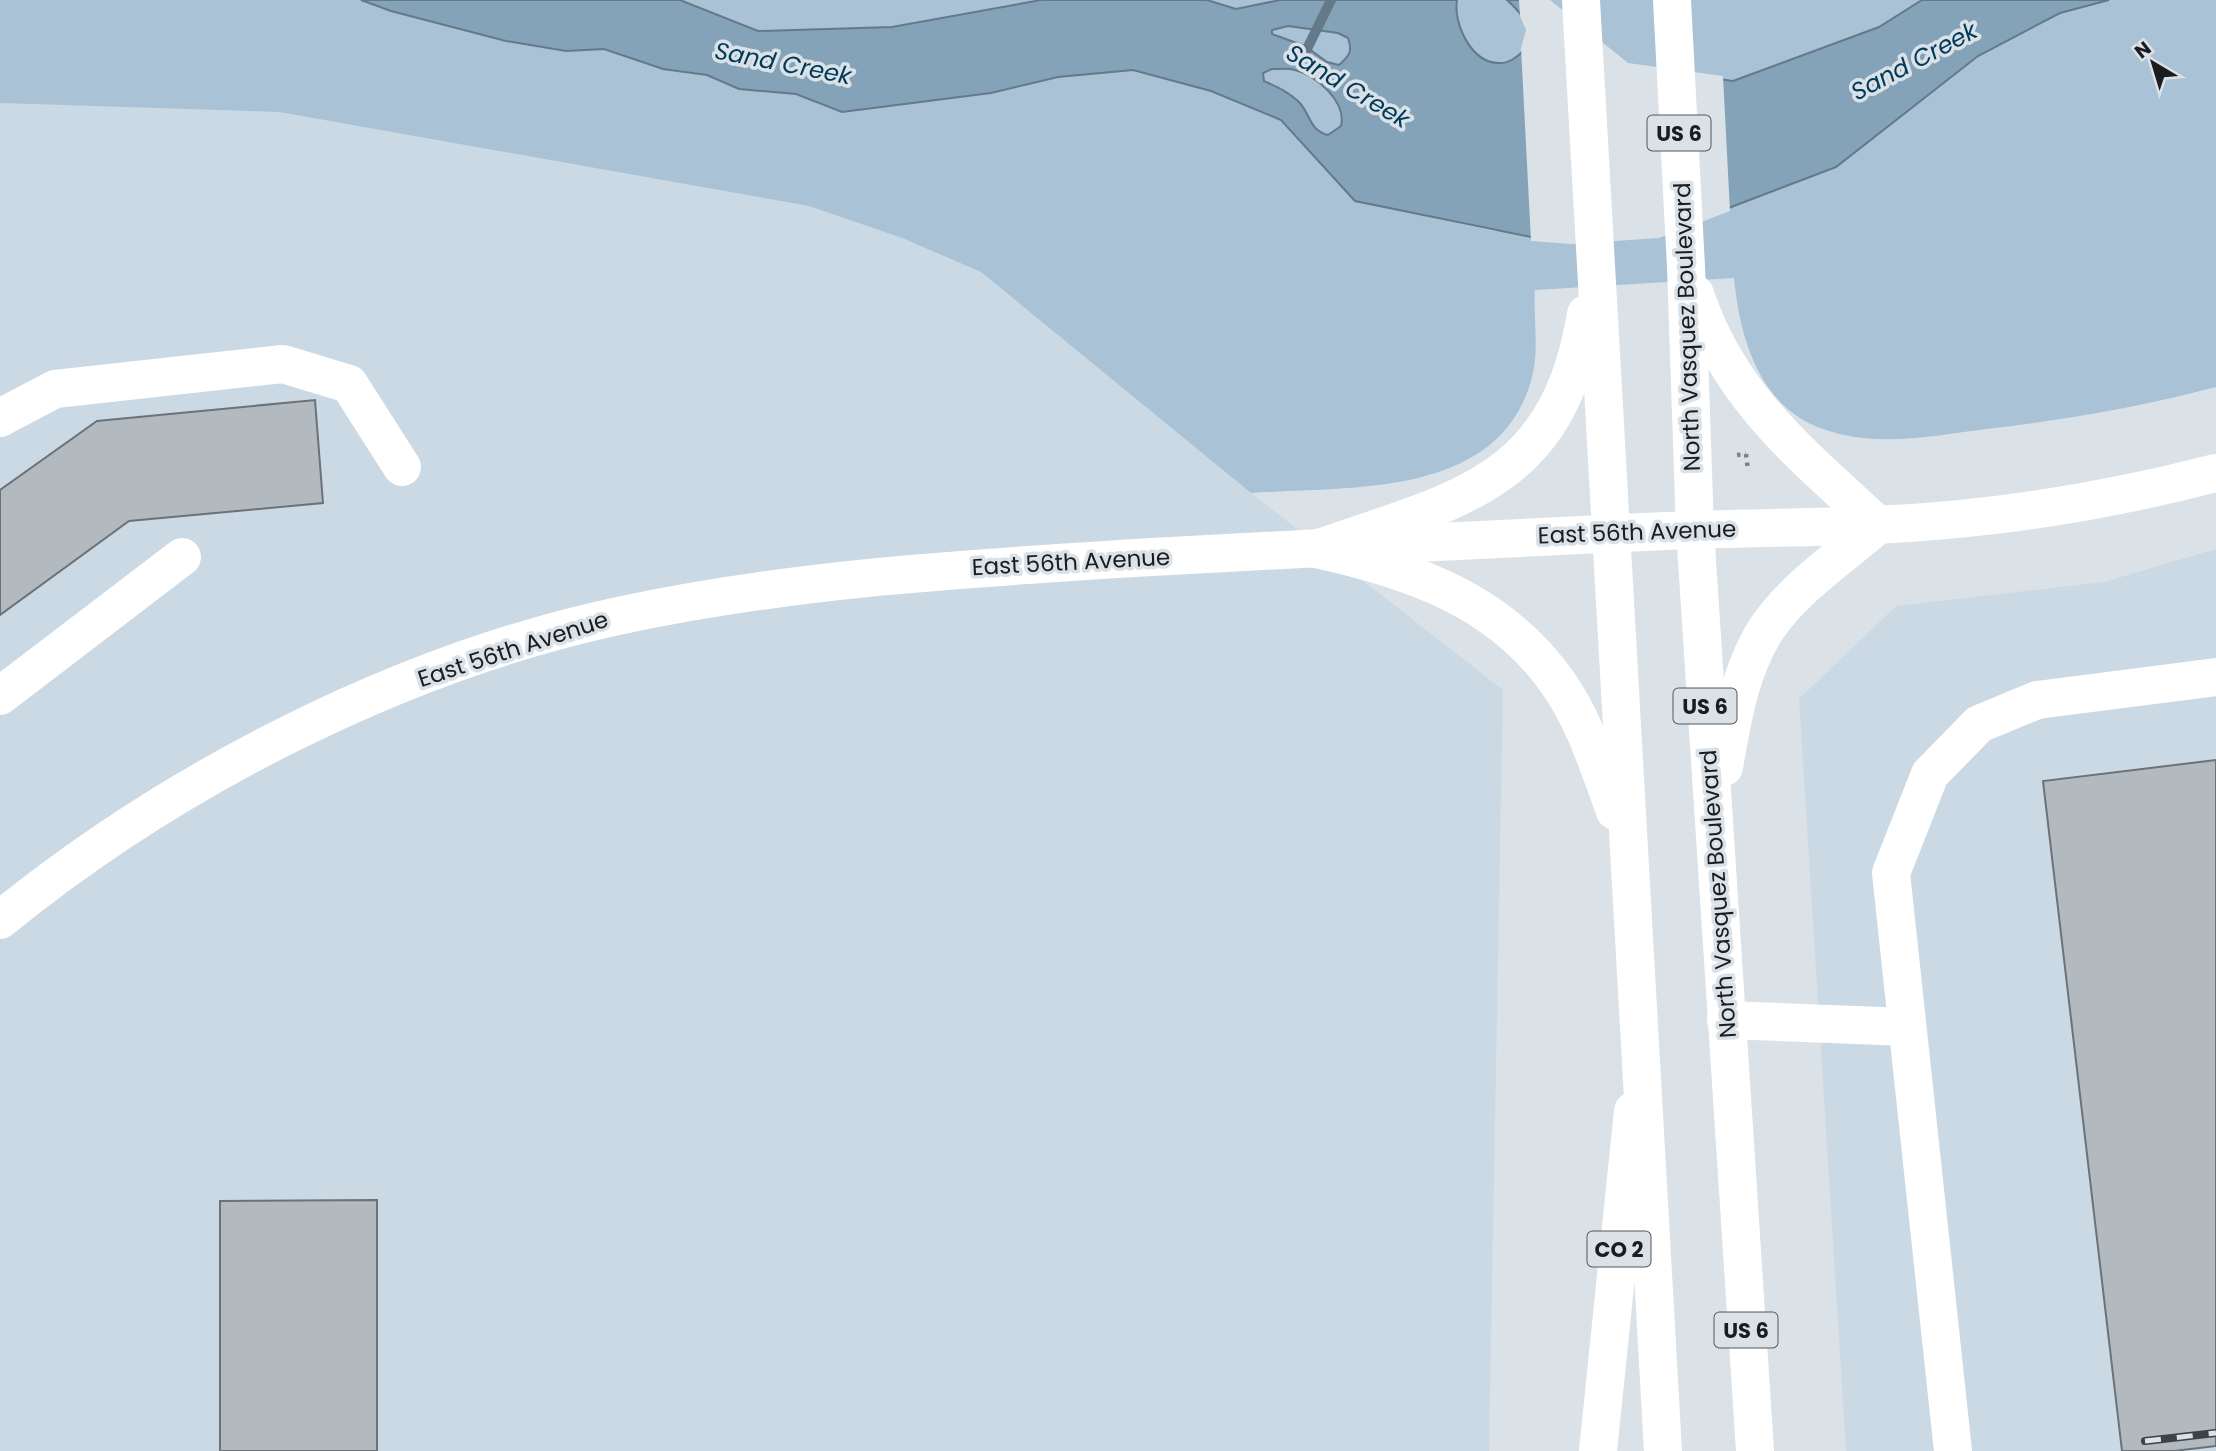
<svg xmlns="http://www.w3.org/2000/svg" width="2216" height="1451" viewBox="0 0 2216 1451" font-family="Poppins,sans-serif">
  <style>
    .built { fill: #cbd9e5 }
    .green { fill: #a9c2d6 }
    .water { fill: #84a2b8; stroke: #647a8a; stroke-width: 2; fill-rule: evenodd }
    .pier { fill: #dae2e8 }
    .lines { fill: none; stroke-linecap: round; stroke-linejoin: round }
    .stream { stroke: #647a8a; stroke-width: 10 }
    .building { fill: #b2b9bf; stroke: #6b7278; stroke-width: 2 }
    .path { stroke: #7d8286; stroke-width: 4.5; stroke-dasharray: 3.5 5; stroke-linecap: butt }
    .minor { stroke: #fff; stroke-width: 38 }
    .major { stroke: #fff; stroke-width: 38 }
    .highway { stroke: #fff; stroke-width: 38 }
    .rail-casing { stroke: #3e4145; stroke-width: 8 }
    .rail { stroke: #dae2e8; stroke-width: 5; stroke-dasharray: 16; stroke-linecap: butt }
    .labels { text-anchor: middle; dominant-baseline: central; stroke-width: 7; stroke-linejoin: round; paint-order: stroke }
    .shield { fill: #dae2e8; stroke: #54575b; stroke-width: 2 }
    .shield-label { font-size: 21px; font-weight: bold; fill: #1a1c1f }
    .street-label { font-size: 23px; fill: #1a1c1f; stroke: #dae2e8 }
    .water-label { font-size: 24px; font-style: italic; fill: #013959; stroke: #dae2e8 }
  </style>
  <rect width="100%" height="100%" fill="#dae2e8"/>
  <g class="built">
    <path d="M0,103l279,9 530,94 93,32 79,34 270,221 252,197 -14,761h-1489z"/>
    <path d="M2216,549v902h-370l-47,-752 97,-93 208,-24z"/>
  </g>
  <g class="green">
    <path d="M0,0h361l30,11 175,40 38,-2 59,20 44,6 32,14 57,5 46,18 149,-19 67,-16 75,-7 78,21 70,29 74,81 139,30 342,-64 142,-111 82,-43 49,-13h107v387c-76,20 -152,33 -230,42 -53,7 -111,19 -163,0 -64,-22 -83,-91 -89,-151l-199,12c-2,30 5,61 -4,91 -34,118 -182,105 -280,112l-270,-221 -79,-34 -93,-32 -530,-94 -279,-9z"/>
    <path d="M680,0h361l-149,27 -134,4z"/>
    <path d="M1207,0h73l-44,9z"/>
    <path d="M1457,0h50c17,16 23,25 20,48 -8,7 -17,16 -29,15 -27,0 -45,-40 -41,-63z"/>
    <path d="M1545,0h377l-43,27 -146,54 -107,-15z"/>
    <path d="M1288,26l50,7 10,5c5,14 1,18 -10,27l-11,-3 -33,-21 -22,-7 -1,-5z"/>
    <path d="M1272,69c7,0 16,-1 23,1 21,5 52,32 46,56l-14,9c-18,-5 -16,-21 -28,-33 -10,-10 -22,-15 -35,-21l-1,-8z"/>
  </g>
  <path class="water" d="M361,0h319l78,31 134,-4 149,-27h166l29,9 44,-9h177c-4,23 14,63 42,63 11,1 20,-8 28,-15 3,-23 -3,-33 -20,-48h38l81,66 107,15 146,-54 43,-27h187l-49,13 -82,43 -142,111 -178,68 -127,2 -176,-36 -74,-81 -70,-29 -78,-21 -75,7 -67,16 -149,19 -46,-18 -57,-5 -32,-14 -44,-6 -59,-20 -38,2 -60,-10 -115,-30zM1288,26l50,7 10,5c5,14 1,18 -9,27l-12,-3 -22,-16 -33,-12v-4zM1272,69c7,0 16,-1 23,1 21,5 52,32 46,56l-13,9c-19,-5 -17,-20 -29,-33 -10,-10 -22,-15 -35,-21l-1,-8z"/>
  <path class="pier" d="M1519,0h31l78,63 95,13 7,135 -71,27 -88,6 -40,-3 -10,-193 5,-18 -6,-14z"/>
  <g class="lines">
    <path class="stream" d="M1302,59l29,-59"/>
  </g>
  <g class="building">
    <path d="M315,400l8,103 -194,18 -129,94v-125l97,-69z"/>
    <path d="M2216,760v686l-42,5h-52l-79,-670z"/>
    <path d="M377,1200v251h-157v-250z"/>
  </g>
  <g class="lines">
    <g class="path">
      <path d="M1746,454l2,17"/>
      <path d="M1737,455l9,-1"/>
    </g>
    <g class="minor">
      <path d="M0,418l55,-29 228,-25 66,20 53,83"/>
      <path d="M0,696l182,-139"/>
      <path d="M1726,1020l181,7"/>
      <path d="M1953,1451l-62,-578 39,-99 49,-50 58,-24 179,-23"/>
    </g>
    <g class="major">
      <path d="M0,920c173,-141 400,-257 618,-304 171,-37 343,-47 516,-58 177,-10 355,-19 532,-27 69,-3 138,-3 208,-6 115,-5 230,-23 342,-52"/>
      <path d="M1598,1451l35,-340"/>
    </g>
    <g class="highway">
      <path d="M1581,0l82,1451"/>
      <path d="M1672,0l14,267 9,263 60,921"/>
      <path d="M1695,294c33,102 107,161 183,231 -37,32 -83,62 -111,103 -27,41 -35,93 -43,139"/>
      <path d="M1316,549c96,21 184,51 242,134 27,38 41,85 57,128"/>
      <path d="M1316,549c143,-50 242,-64 270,-235"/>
    </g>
    <defs>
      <path id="rail" d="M2145,1441l71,-8"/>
    </defs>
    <use href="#rail" class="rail-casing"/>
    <use href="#rail" class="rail"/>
  </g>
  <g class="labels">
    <g class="shield">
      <rect x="1647.5" y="115.5" width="63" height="35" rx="5"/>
      <rect x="1673.5" y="688.5" width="63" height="35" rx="5"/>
      <rect x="1587.5" y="1231.5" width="63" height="35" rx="5"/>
      <rect x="1714.5" y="1312.5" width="63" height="35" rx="5"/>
    </g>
    <g class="shield-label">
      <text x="1679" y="133">US 6</text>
      <text x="1705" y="706">US 6</text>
      <text x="1619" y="1249">CO 2</text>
      <text x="1746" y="1330">US 6</text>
    </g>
    <g class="street-label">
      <text transform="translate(1687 327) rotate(-92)">North Vasquez Boulevard</text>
      <text transform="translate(1637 532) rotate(-2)">East 56th Avenue</text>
      <text transform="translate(1071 562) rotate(-3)">East 56th Avenue</text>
      <text transform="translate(513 649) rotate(-18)">East 56th Avenue</text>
      <text transform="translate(1718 894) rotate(-94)">North Vasquez Boulevard</text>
    </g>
    <g class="water-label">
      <text transform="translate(1914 61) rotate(-28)">Sand Creek</text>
      <text transform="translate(783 63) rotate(11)">Sand Creek</text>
      <text transform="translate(1348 86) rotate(31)">Sand Creek</text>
    </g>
  </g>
  <g transform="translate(2153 63) rotate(322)" stroke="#dae2e8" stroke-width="5" paint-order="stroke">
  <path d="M0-5L12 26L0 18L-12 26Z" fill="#1a1c1f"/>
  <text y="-10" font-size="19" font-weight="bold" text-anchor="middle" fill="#1a1c1f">N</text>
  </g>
</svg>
